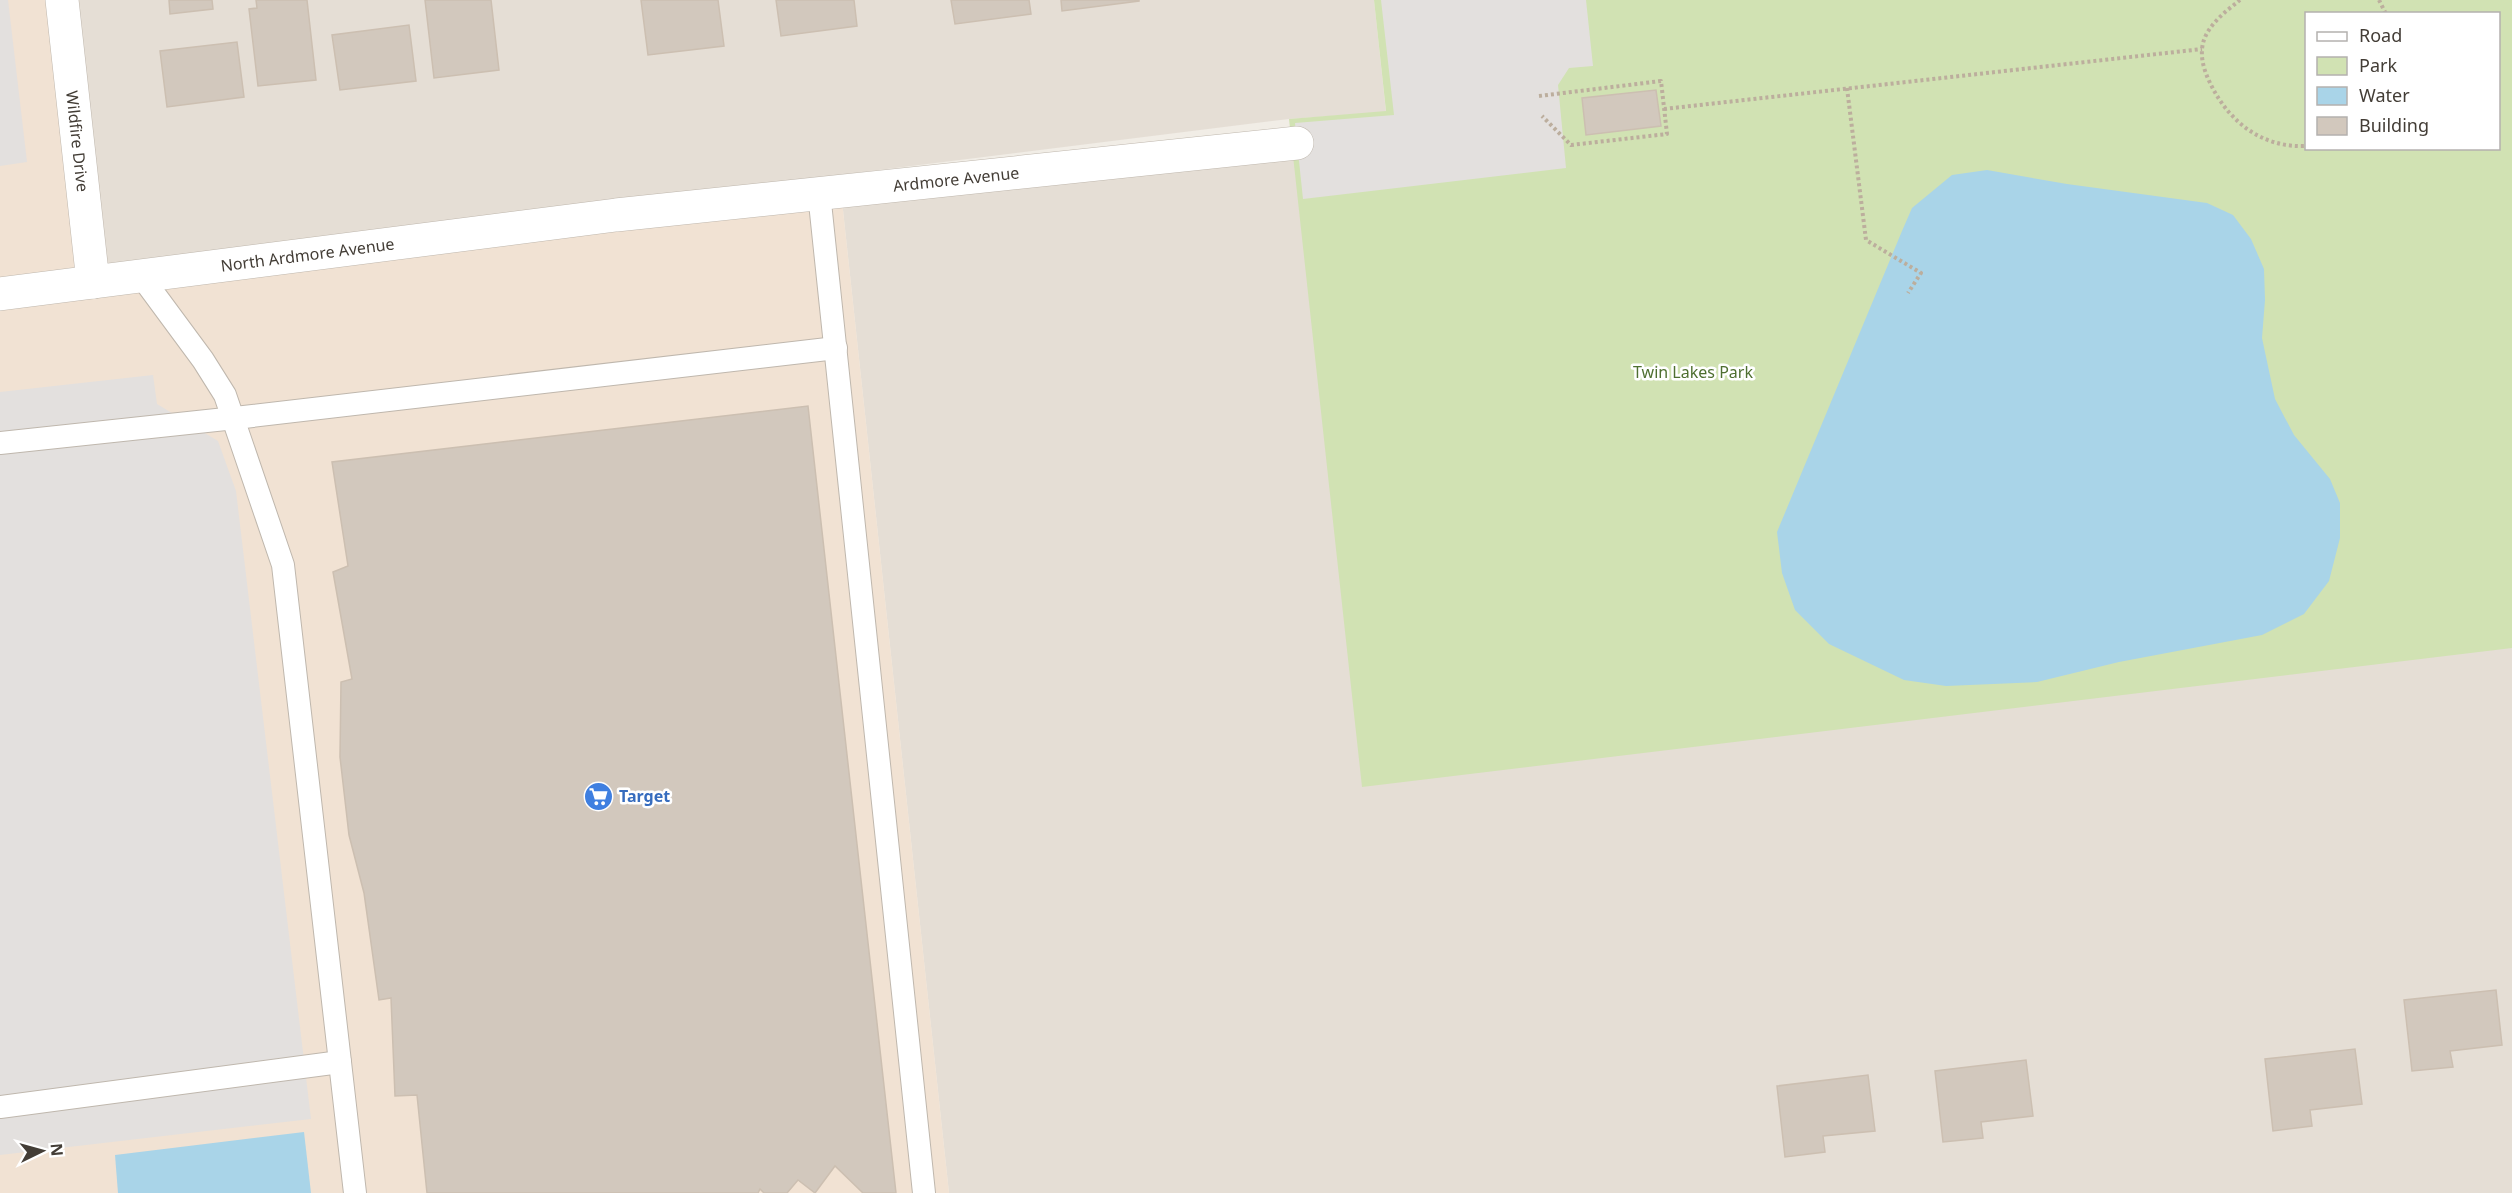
<svg xmlns="http://www.w3.org/2000/svg" width="2512" height="1193" viewBox="0 0 2512 1193" font-family="'Noto Sans',sans-serif">
  <style>
    .residential { fill: #e5ded5 }
    .commercial { fill: #f1e2d3 }
    .green { fill: #d1e2b3; fill-rule: evenodd }
    .parking { fill: #e3e0de }
    .water { fill: #a9d4e8 }
    .building { fill: #d2c8bd; stroke: #ccbfb1; stroke-width: 1.5 }
    .lines { fill: none; stroke-linecap: round; stroke-linejoin: round }
    .lane-casing { stroke: #bfb7ad; stroke-width: 24 }
    .street-casing { stroke: #bfb7ad; stroke-width: 34 }
    .path { stroke: #bcae9d; stroke-width: 4; stroke-dasharray: 3 3; stroke-linecap: butt }
    .lane { stroke: #fff; stroke-width: 22 }
    .street { stroke: #fff; stroke-width: 33 }
    .labels { text-anchor: middle; dominant-baseline: central; stroke-width: 5; stroke-linejoin: round; paint-order: stroke }
    .street-label { font-size: 16px; fill: #433d36; stroke: #fff }
    .park-label { font-size: 16px; fill: #4e6f30; stroke: #fff }
    .shop-label { font-size: 16px; font-weight: bold; fill: #366cbe; stroke: #fff; text-anchor: start }
  </style>
  <rect width="100%" height="100%" fill="#f1ede6"/>
  <g class="residential">
    <path d="M75,0h1299l12,112 -97,7 -1183,147z"/>
    <path d="M1298,148l1214,500v545h-1563l-107,-992z"/>
  </g>
  <g class="commercial">
    <path d="M0,0h47l31,272 -78,7z"/>
    <path d="M842,201l107,992h-949v-887z"/>
  </g>
  <path class="green" d="M1374,0h1138v648l-1150,139 -73,-668 97,-8zM2306,14h192v134h-192z"/>
  <g class="parking">
    <path d="M0,0h8l19,162 -27,4z"/>
    <path d="M1381,0h205l7,66 -24,2 -11,17 8,83 -263,31 -8,-76 99,-8z"/>
    <path d="M153,375l4,29 61,37 18,50 75,628 -311,36v-763z"/>
  </g>
  <g class="water">
    <path d="M1987,170l80,14 140,19 26,12 18,24 13,30 1,31 -3,38 13,61 19,36 36,44 10,24v35l-11,43 -25,33 -42,21 -143,27 -82,20 -91,4 -42,-6 -75,-36 -34,-34 -13,-37 -5,-41 125,-301 10,-23 40,-33z"/>
    <path d="M304,1132l7,61h-193l-3,-38z"/>
  </g>
  <g class="building">
    <path d="M169,0h43l1,9 -43,5z"/>
    <path d="M256,0h51l9,80 -58,6 -9,-77 8,-1z"/>
    <path d="M425,0h66l8,70 -65,8z"/>
    <path d="M641,0h77l6,46 -76,9z"/>
    <path d="M776,0h78l3,26 -76,10z"/>
    <path d="M951,0h78l2,14 -76,10z"/>
    <path d="M1061,0h78v1l-77,10z"/>
    <path d="M409,25l7,56 -76,9 -8,-55z"/>
    <path d="M237,42l7,55 -77,10 -7,-56z"/>
    <path d="M1656,90l5,36 -75,9 -4,-37z"/>
    <path d="M808,406l88,787h-33l-28,-27 -20,27 -17,-13 -11,13h-23l-4,-4 -2,4h-331l-10,-98 -22,1 -4,-98 -12,2 -15,-107 -15,-58 -9,-78 1,-75 11,-3 -19,-107 15,-6 -16,-104z"/>
    <path d="M2496,990l6,55 -52,6 3,16 -41,4 -8,-71z"/>
    <path d="M2355,1049l7,55 -52,6 2,16 -39,5 -8,-72z"/>
    <path d="M2026,1060l7,56 -52,6 2,16 -40,4 -8,-71z"/>
    <path d="M1868,1075l7,56 -52,5 2,16 -40,5 -8,-71z"/>
  </g>
  <g class="lines">
    <defs>
      <g id="lane">
        <path d="M819,193l105,1000"/>
        <path d="M141,276l62,84 22,35 58,170 72,628"/>
        <path d="M0,443l235,-25 601,-70"/>
        <path d="M0,1107l340,-45"/>
      </g>
      <g id="street">
        <path id="s1" d="M62,0l31,282"/>
        <path id="s2" d="M0,294l616,-79 681,-72"/>
      </g>
    </defs>
    <use href="#lane" class="lane-casing"/>
    <use href="#street" class="street-casing"/>
    <g class="path">
      <path d="M2240,0c-15,12 -37,28 -38,50 -1,12 4,25 9,35 19,38 52,63 95,61"/>
      <path d="M2379,0l7,14"/>
      <path d="M1847,88l19,152 55,33 -13,20"/>
      <path d="M1539,96l122,-15 6,53 -96,11 -29,-29"/>
      <path d="M1664,109l538,-60"/>
    </g>
    <use href="#lane" class="lane"/>
    <use href="#street" class="street"/>
  </g>
  <defs>
    <symbol id="supermarket-disc" viewBox="-11 -11 22 22"><circle r="9.5" fill="#3f7fe0" stroke="#fff"/><path d="M-6-5.5h2.5l.6 2H6L4.5 2H-2.5L-4.4-4H-6ZM-1.5 3.2a1.3 1.3 0 1 0 .1 0ZM3 3.2a1.3 1.3 0 1 0 .1 0Z" fill="#fff"/></symbol>
  </defs>
  <g fill-rule="evenodd">
    <use href="#supermarket-disc" x="582" y="780" width="33" height="33"/>
  </g>
  <g class="labels">
    <g class="street-label">
      <text stroke="none"><textPath href="#s1" startOffset="142">Wildfire Drive</textPath></text>
      <text stroke="none"><textPath href="#s2" startOffset="963">Ardmore Avenue</textPath></text>
      <text stroke="none"><textPath href="#s2" startOffset="310">North Ardmore Avenue</textPath></text>
    </g>
    <g class="park-label">
      <text x="1693" y="372">Twin Lakes Park</text>
    </g>
    <g class="shop-label">
      <text x="619" y="796">Target</text>
    </g>
  </g>
  <rect x="2305" y="12" width="195" height="138" fill="#ffffff" stroke="#b4b1af" stroke-width="1.5"/>
  <rect x="2317" y="32" width="30" height="9" fill="#ffffff" stroke="#b4b1af" stroke-width="1.5"/>
  <text x="2359" y="42" font-size="18" fill="#433d36">Road</text>
  <rect x="2317" y="57" width="30" height="18" fill="#d1e2b3" stroke="#b4b1af" stroke-width="1.5"/>
  <text x="2359" y="72" font-size="18" fill="#433d36">Park</text>
  <rect x="2317" y="87" width="30" height="18" fill="#a9d4e8" stroke="#b4b1af" stroke-width="1.5"/>
  <text x="2359" y="102" font-size="18" fill="#433d36">Water</text>
  <rect x="2317" y="117" width="30" height="18" fill="#d2c8bd" stroke="#b4b1af" stroke-width="1.5"/>
  <text x="2359" y="132" font-size="18" fill="#433d36">Building</text>
  <g transform="translate(42 1151) rotate(85)" stroke="#ffffff" stroke-width="4.5" paint-order="stroke">
  <path d="M0-4.5L10 22L0 15L-10 22Z" fill="#433d36"/>
  <text y="-9" font-size="16" font-weight="bold" text-anchor="middle" fill="#433d36">N</text>
  </g>
</svg>
